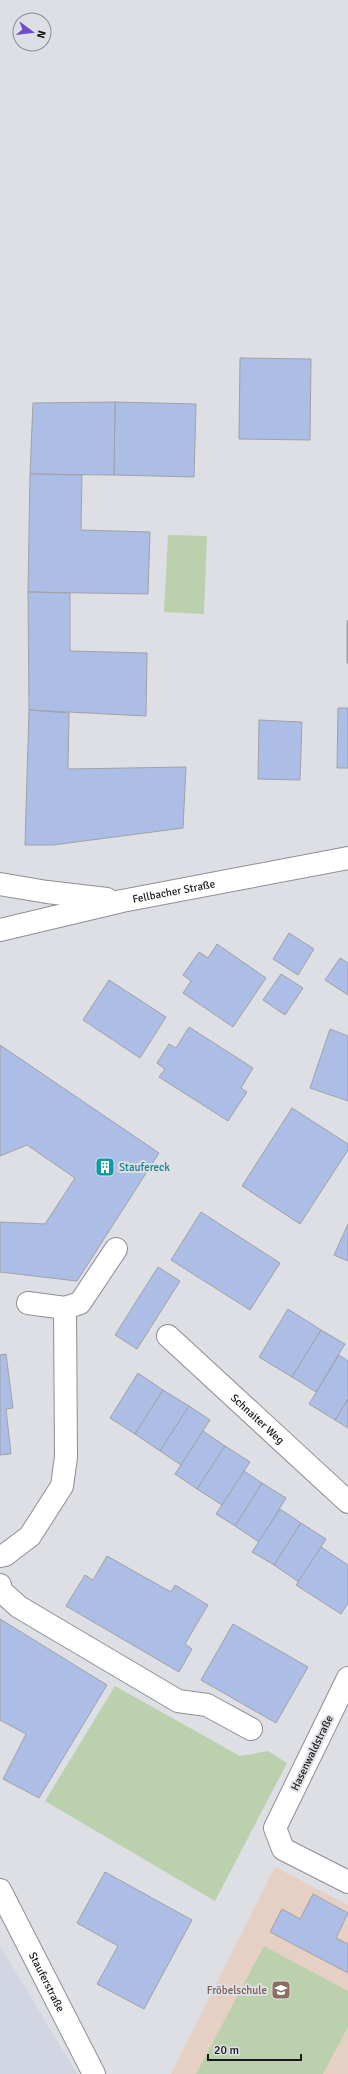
<svg xmlns="http://www.w3.org/2000/svg" width="348" height="2074" viewBox="0 0 348 2074" font-family="Signika,sans-serif">
  <style>
    .built { fill: #d1d6e2 }
    .education { fill: #e6d0c4 }
    .green { fill: #bbd1ae }
    .building { fill: #acbde6; stroke: #a0a2a7 }
    .lines { fill: none; stroke-linecap: round; stroke-linejoin: round }
    .minor-casing { stroke: #8d8f94; stroke-width: 24 }
    .major-casing { stroke: #8d8f94; stroke-width: 24 }
    .minor { stroke: #fff; stroke-width: 22 }
    .major { stroke: #fff; stroke-width: 22 }
    .labels { text-anchor: middle; dominant-baseline: central; stroke-width: 4; stroke-linejoin: round; paint-order: stroke }
    .street-label { font-size: 11px; fill: #18181a; stroke: #dddfe4 }
    .culture-label { font-size: 11px; fill: #0d838f; stroke: #dddfe4; text-anchor: start }
    .education-label { font-size: 11px; fill: #785e54; stroke: #dddfe4; text-anchor: end }
  </style>
  <rect width="100%" height="100%" fill="#dddfe4"/>
  <path class="built" d="M0,1946l77,128h-77z"/>
  <path class="education" d="M275,1867l73,38v169h-177z"/>
  <g class="green">
    <path d="M168,535l39,1 -3,78 -40,-2z"/>
    <path d="M115,1686l125,70 28,-5 19,12 -72,138 -170,-100z"/>
    <path d="M264,1946l84,45v36l-25,47h-127z"/>
  </g>
  <g class="building">
    <path d="M240,358l71,1 -1,81 -71,-1z"/>
    <path d="M115,402l81,2 -2,73 -80,-2z"/>
    <path d="M115,402l-1,73 -84,-1 3,-71z"/>
    <path d="M30,474l52,1 -1,55 69,2 -2,62 -120,-2z"/>
    <path d="M28,592l42,1v58l77,2 -1,63 -117,-6z"/>
    <rect x="347" y="621" width="1" height="42"/>
    <path d="M338,708h10v60h-11z"/>
    <path d="M29,710l40,3 -1,56 118,-2 -3,61 -130,17h-28z"/>
    <path d="M259,720l43,2 -2,58 -42,-1z"/>
    <path d="M289,933l25,16 -16,26 -25,-16z"/>
    <path d="M217,944l49,34 -33,49 -50,-34 8,-12 -8,-6 16,-23 9,6z"/>
    <path d="M340,958l8,5v32l-23,-15z"/>
    <path d="M281,974l22,14 -18,27 -22,-15z"/>
    <path d="M109,980l57,37 -26,41 -57,-38z"/>
    <path d="M189,1027l64,41 -12,20 6,4 -19,29 -69,-44 6,-8 -8,-6 12,-19 7,4z"/>
    <path d="M330,1029l18,7v65l-38,-13z"/>
    <path d="M0,1045l159,108 -82,128 -77,-9v-50l45,2 30,-46 -48,-33 -27,11z"/>
    <path d="M292,1108l56,36v6l-48,74 -58,-38z"/>
    <path d="M201,1212l79,51 -30,47 -79,-50z"/>
    <path d="M348,1224v37l-14,-6z"/>
    <path d="M158,1267l22,14 -43,68 -22,-14z"/>
    <path d="M288,1309l33,21 -29,47 -33,-20z"/>
    <path d="M321,1330l24,14 -29,48 -24,-15z"/>
    <path d="M6,1354l7,54 -7,1 5,45 -11,1v-100z"/>
    <path d="M339,1355l9,6v38l-13,21 -26,-16z"/>
    <path d="M138,1373l25,17 -28,44 -25,-16z"/>
    <path d="M163,1390l26,16 -29,45 -25,-17z"/>
    <path d="M348,1399v29l-13,-8z"/>
    <path d="M189,1406l21,14 -29,45 -21,-14z"/>
    <path d="M203,1431l22,15 -28,43 -22,-15z"/>
    <path d="M225,1446l25,16 -28,43 -25,-16z"/>
    <path d="M244,1471l18,12 -27,43 -19,-12z"/>
    <path d="M262,1483l24,15 -27,44 -24,-16z"/>
    <path d="M280,1509l21,14 -27,42 -22,-13z"/>
    <path d="M301,1523l25,16 -27,43 -25,-17z"/>
    <path d="M321,1547l27,18v38l-7,11 -45,-29z"/>
    <path d="M107,1556l64,36 4,-7 33,20 -23,39 7,5 -13,23 -113,-66 19,-31 8,5z"/>
    <path d="M0,1619l107,66 -68,113 -36,-19 23,-45 -26,-14z"/>
    <path d="M233,1624l75,43 -32,56 -75,-43z"/>
    <path d="M105,1872l87,48 -48,89 -47,-25 21,-38 -41,-23z"/>
    <path d="M313,1894l35,19 -12,25 12,6v29l-78,-41 12,-23 18,10z"/>
  </g>
  <g class="lines">
    <defs>
      <g id="minor">
        <path d="M0,884l47,8 60,7"/>
        <path id="s1" d="M0,930l122,-29 226,-43"/>
        <path d="M28,1303l37,5"/>
        <path id="s2" d="M168,1336l180,166"/>
        <path d="M0,1556l5,-1 25,-19 32,-50 4,-29 -1,-149 15,-5 36,-54"/>
        <path d="M0,1585l1,6 18,16 159,94 29,4 44,24"/>
        <path d="M348,1678l-73,150 8,21 65,33"/>
      </g>
      <g id="major">
        <path id="s3" d="M0,1890l94,184"/>
      </g>
    </defs>
    <use href="#minor" class="minor-casing"/>
    <use href="#major" class="major-casing"/>
    <use href="#minor" class="minor"/>
    <use href="#major" class="major"/>
  </g>
  <defs>
    <symbol id="building-square" viewBox="-11 -11 22 22"><rect x="-9" y="-9" width="18" height="18" rx="4" fill="#0f9aa8" stroke="#dddfe4"/><path d="M-4-6H4V6H1V3H-1V6H-4ZM-2.5-4.3h1.7v1.8h-1.7ZM.8-4.3h1.7v1.8H.8ZM-2.5-1h1.7V.8h-1.7ZM.8-1h1.7V.8H.8Z" fill="#fff"/></symbol>
    <symbol id="school-square" viewBox="-11 -11 22 22"><rect x="-9" y="-9" width="18" height="18" rx="4" fill="#8d6e63" stroke="#dddfe4"/><path d="M0-5L7-2L0 1L-7-2ZM-4 1L0 2.5L4 1V4Q0 6-4 4Z" fill="#fff"/></symbol>
  </defs>
  <g fill-rule="evenodd">
    <use href="#building-square" x="94" y="1156" width="22" height="22"/>
    <use href="#school-square" x="270" y="1979" width="22" height="22"/>
  </g>
  <g class="labels">
    <g class="street-label">
      <text stroke="none"><textPath href="#s1" startOffset="178">Fellbacher Straße</textPath></text>
      <text stroke="none"><textPath href="#s2" startOffset="122">Schnaiter Weg</textPath></text>
      <text transform="translate(312 1753) rotate(-64)">Hasenwaldstraße</text>
      <text stroke="none"><textPath href="#s3" startOffset="103">Stauferstraße</textPath></text>
    </g>
    <g class="culture-label">
      <text x="119" y="1167">Staufereck</text>
    </g>
    <g class="education-label">
      <text x="267" y="1990">Fröbelschule</text>
    </g>
  </g>
  <g transform="translate(32 32) rotate(105)"><circle r="19" fill="#dddfe4" stroke="#8e8f93"/>
  <path d="M0-3L7 15L0 10L-7 15Z" fill="#6e4fc8"/>
  <text y="-6" font-size="11" font-weight="bold" text-anchor="middle" fill="#18181a">N</text>
  </g>
  <path d="M208 2054v6h93v-6" fill="none" stroke="#18181a" stroke-width="2"/>
  <text x="214" y="2054" font-size="12" fill="#18181a" stroke="#dddfe4" stroke-width="3" paint-order="stroke">20 m</text>
</svg>
